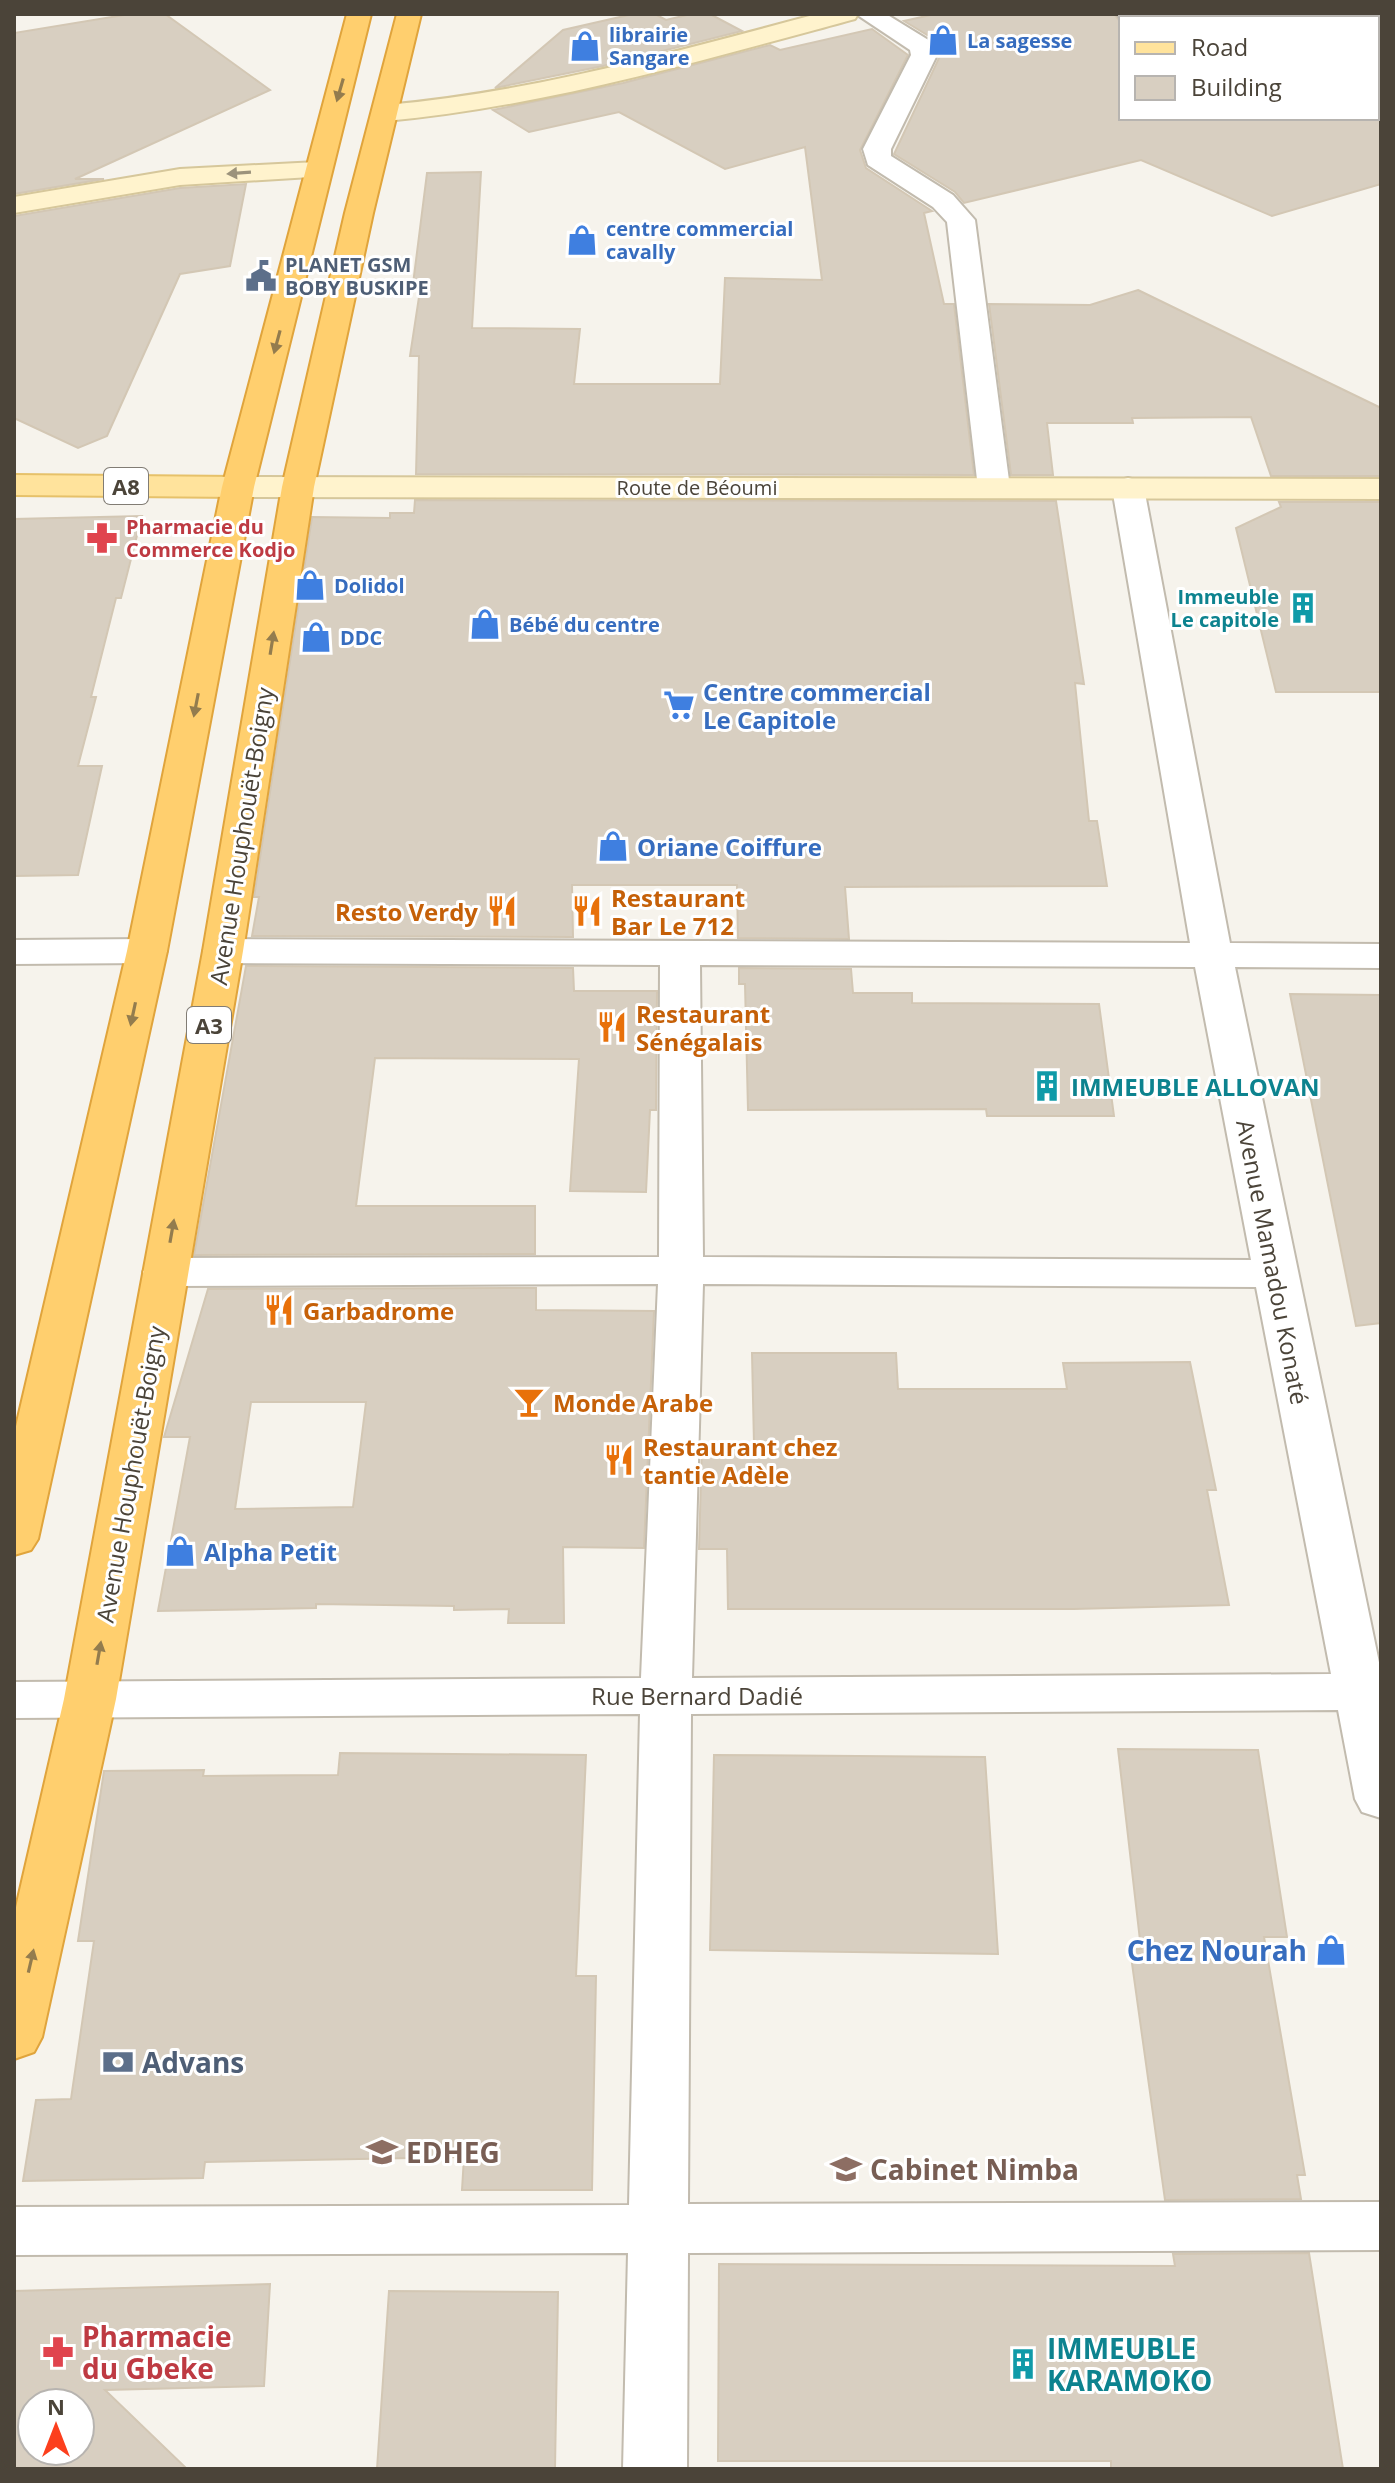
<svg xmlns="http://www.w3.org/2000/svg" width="1395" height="2483" viewBox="0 0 1395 2483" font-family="'Open Sans',sans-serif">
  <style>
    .building { fill: #d8cfc1; stroke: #d3c7b4; stroke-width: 2; fill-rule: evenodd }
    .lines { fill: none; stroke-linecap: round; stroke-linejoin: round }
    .street-casing { stroke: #c2bbae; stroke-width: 4 }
    .secondary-casing { stroke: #d6c79b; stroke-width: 4 }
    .primary-casing { stroke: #e6c16a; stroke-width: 4 }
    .highway-casing { stroke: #e0a43c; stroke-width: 4 }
    .street { fill: #fff; fill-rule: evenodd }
    .secondary { fill: #fff3cd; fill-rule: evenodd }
    .primary { fill: #ffe39c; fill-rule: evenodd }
    .highway { fill: #ffcf6e; fill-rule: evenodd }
    .oneway { fill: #937c4e }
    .oneway2 { fill: #9c937c }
    .labels { text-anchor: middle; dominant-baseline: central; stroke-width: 6; stroke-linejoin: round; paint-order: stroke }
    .far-shop-label { font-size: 20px; font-weight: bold; fill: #366cbe; stroke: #fff; text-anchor: start }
    .far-service-label { font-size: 20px; font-weight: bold; fill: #4e5e75; stroke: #fff; text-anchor: start }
    .far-street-label { font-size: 20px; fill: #4b4439; stroke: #fff }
    .far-health-label { font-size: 20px; font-weight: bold; fill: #be3a42; stroke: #fff; text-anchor: start }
    .far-culture-label { font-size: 20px; font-weight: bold; fill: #0d838f; stroke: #fff; text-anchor: end }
    .shield { fill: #fff; stroke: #817c74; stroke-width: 2 }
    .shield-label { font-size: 22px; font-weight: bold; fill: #4b4439 }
    .shop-label { font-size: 24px; font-weight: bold; fill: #366cbe; stroke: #fff; text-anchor: start }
    .street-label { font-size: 24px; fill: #4b4439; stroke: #fff }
    .food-label { font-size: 24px; font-weight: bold; fill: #c56008; stroke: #fff; text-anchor: start }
    .culture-label { font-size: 24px; font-weight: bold; fill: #0d838f; stroke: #fff; text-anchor: start }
    .near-shop-label { font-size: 28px; font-weight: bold; fill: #366cbe; stroke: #fff; text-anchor: end }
    .near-service-label { font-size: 28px; font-weight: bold; fill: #4e5e75; stroke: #fff; text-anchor: start }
    .near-education-label { font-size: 28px; font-weight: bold; fill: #785e54; stroke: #fff; text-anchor: start }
    .near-health-label { font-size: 28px; font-weight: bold; fill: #be3a42; stroke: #fff; text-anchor: start }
    .near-culture-label { font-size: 28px; font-weight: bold; fill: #0d838f; stroke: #fff; text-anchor: start }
  </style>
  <rect width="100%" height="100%" fill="#f6f3ec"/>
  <g class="building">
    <path d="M130,14h35l105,76 -195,89h29l-90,15v-161z"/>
    <path d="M633,14h22l11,6 25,-6h19l32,17 -139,35 -108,22 68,-58z"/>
    <path d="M935,14h179l7,9v95h260v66l-109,32 -131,-56 -177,43 -9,-11 -61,-38 46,-98 -8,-18 -28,-17z"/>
    <path d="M872,29l36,26 -48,95 6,18 66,43 -8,2 20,91h10l20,171 -558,-1 3,-118h-9l11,-72h-8l14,-111 54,-1 -9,156 108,1 -6,55h146l5,-106 97,2 -17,-133 -80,22 -106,-57 -90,20 -36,-22 130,-27 147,-38 10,5z"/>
    <path d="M246,184l-16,82 -50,8 -73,162 -29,12 -64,-30v-202l166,-28z"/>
    <path d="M1138,290l243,118v68h-110l-20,-59 -119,1 1,5h-86l6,52h-42l-22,-171 101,1z"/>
    <path d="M415,500l641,1 28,183 -9,-1 14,138h8l10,65 -262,1 4,52 -111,-1 -1,-53h-165l1,52 -321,-1 7,-39h-5l58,-380 78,1v-5h24z"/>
    <path d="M1279,502h102v190h-105l-40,-164 45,-21z"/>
    <path d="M142,516l-21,82h-5l-25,99h5l-18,69h24l-24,109 -64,1v-357z"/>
    <path d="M246,966l327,2 1,23h83l-1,119h-6l-4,82 -76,-1 9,-132 -204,-1 -19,148h179v48l-341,1z"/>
    <path d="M739,968l112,1 2,24h59v10l187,1 15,112h-127l-1,-7 -238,1 -3,-126h-6z"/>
    <path d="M1290,994l91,1v328l-25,3z"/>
    <path d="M536,1288v22l118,1 -10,237 -81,-1 1,76h-56l1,-14 -55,1v-4l-138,-2v4l-158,3 32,-174h-26l44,-148zM251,1402h115l-13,105 -118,2z"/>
    <path d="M752,1353h144l2,36h169l-4,-26 127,-1 26,128h-9l22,115 -155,4h-346l-1,-60h-28l3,-105h52z"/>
    <path d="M1118,1749l140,1 29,187h-23l41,238h-8l4,24 -136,1 -35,-251h11z"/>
    <path d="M340,1753l246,2 -10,221h20l-4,214h-130l2,-33 -259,5 -2,16 -180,3 13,-81 35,-1 23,-158h-16l26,-170 100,-1 -1,6 135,-1z"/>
    <path d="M714,1755l271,2 13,197 -288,-4z"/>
    <path d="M1309,2253l34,216h-232v-8h-393l1,-197 456,2 -2,-12z"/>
    <path d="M270,2284l-6,102 -159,4 82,79h-173v-178zM32,2403h48v48h-48z"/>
    <path d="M389,2291l169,1 -3,177h-178z"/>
  </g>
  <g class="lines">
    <defs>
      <g id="street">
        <path d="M856,14h30l44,27 7,14 -46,94v7l62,39 22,25 35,268 -5,7 -11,3 -11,-3 -5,-7 -31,-266 -14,-15 -65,-42 -5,-16 48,-94 -1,-5z"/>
        <path d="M1117,14h31l2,4 -29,2z"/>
        <path d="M1128,478l11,3 5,7 86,455 151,1v24l-146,-1 146,705v146l-19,-6 -7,-13 -17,-89 -647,4 -3,490 693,-2v48l-693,3 -1,216h-64l5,-216 -614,2v-48l615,-2 11,-491 -626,4v-36l627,-4 17,-394 -493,2 -16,-4 -6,-10 6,-10 16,-4 494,-1 1,-292 -437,-2 -14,-4 -6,-8 6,-8 14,-4 967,4 -78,-455 5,-7zM700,965l495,2 56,293 -548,-3zM703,1284l553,3 75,387 -639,4z"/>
        <path d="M147,939l14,4 6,8 -6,8 -14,4 -133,1v-24z"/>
      </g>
      <g id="secondary">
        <path d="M817,14h41l-3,5c-155,42 -308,87 -469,102l-9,-2 -4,-6 4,-6 9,-2c148,-13 288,-53 431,-91z"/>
        <path d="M317,162l10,2 4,6 -4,6 -147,9 -166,28v-16l166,-28z"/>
        <path d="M238,477l1143,2v20l-1143,-2 -11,-3 -5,-7 5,-7z"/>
      </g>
      <path id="primary" d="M14,475l224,2 11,3 5,7 -5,7 -11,3 -224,-2z"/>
      <g id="highway">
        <path d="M347,14h24l-117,473 -87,464 -129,588 -7,11 -17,5v-120l113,-484 95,-464z"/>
        <path d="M397,14h24l-48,199 -59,274 -71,464 -127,748 -74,338 -8,15 -20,7v-143l50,-217 139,-748 79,-464 63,-274z"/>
      </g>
    </defs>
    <use href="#street" class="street-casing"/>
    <use href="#secondary" class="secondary-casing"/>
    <use href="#primary" class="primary-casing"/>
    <use href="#highway" class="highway-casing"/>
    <use href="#street" class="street"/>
    <use href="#secondary" class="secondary"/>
    <use href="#primary" class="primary"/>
    <use href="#highway" class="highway"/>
  </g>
  <defs><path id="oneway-solid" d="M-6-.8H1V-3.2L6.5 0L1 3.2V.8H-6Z" transform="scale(2)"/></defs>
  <g class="oneway">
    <use href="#oneway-solid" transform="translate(340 90) rotate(106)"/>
    <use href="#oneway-solid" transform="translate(277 342) rotate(105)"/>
    <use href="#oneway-solid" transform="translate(272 643) rotate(-81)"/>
    <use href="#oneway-solid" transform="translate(196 705) rotate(101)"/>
    <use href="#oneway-solid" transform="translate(133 1014) rotate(102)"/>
    <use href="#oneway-solid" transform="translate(172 1231) rotate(-80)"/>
    <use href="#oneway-solid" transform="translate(99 1653) rotate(-80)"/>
    <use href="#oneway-solid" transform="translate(31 1961) rotate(-77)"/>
  </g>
  <use class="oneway2" href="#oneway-solid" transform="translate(239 173) rotate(176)"/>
  <defs>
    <symbol id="shop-bare" viewBox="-9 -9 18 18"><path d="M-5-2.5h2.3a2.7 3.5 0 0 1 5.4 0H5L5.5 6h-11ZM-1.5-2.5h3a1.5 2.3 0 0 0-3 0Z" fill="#3f7fe0" stroke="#fff" stroke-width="2.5" paint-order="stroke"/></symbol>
    <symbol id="civic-bare" viewBox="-9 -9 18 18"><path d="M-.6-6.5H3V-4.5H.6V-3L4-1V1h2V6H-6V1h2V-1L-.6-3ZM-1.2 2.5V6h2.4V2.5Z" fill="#5c6f8a" stroke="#fff" stroke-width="2.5" paint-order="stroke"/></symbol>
    <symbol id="pharmacy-bare" viewBox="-9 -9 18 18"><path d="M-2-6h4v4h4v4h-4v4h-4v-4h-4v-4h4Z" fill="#e0444e" stroke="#fff" stroke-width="2.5" paint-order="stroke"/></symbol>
    <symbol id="building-bare" viewBox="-9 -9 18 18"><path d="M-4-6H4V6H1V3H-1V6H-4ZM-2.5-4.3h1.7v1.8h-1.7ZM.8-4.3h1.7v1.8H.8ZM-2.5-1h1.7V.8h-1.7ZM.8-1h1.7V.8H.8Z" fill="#0f9aa8" stroke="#fff" stroke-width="2.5" paint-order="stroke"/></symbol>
    <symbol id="supermarket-bare" viewBox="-9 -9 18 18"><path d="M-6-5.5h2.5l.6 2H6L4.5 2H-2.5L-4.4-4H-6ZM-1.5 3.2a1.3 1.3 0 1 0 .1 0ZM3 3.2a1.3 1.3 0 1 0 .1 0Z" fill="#3f7fe0" stroke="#fff" stroke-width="2.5" paint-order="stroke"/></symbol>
    <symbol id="restaurant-bare" viewBox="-9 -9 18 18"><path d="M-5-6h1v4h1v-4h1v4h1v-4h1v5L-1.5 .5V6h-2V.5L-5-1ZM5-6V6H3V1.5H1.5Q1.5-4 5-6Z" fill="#e8710a" stroke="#fff" stroke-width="2.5" paint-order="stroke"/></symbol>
    <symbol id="bar-bare" viewBox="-9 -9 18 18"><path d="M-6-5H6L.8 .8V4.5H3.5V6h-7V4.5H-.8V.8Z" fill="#e8710a" stroke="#fff" stroke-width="2.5" paint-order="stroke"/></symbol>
    <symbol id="bank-bare" viewBox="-9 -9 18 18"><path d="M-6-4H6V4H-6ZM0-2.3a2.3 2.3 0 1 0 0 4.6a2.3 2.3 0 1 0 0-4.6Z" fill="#5c6f8a" stroke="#fff" stroke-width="2.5" paint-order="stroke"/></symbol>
    <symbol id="university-bare" viewBox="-9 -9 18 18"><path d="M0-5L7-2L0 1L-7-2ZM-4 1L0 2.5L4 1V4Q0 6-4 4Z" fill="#8d6e63" stroke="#fff" stroke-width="2.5" paint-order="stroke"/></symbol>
  </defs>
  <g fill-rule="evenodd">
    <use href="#shop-bare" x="921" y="18" width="44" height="44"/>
    <use href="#shop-bare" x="563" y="24" width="44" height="44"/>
    <use href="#shop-bare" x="560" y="218" width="44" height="44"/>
    <use href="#civic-bare" x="239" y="254" width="44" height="44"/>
    <use href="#pharmacy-bare" x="80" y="516" width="44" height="44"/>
    <use href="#shop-bare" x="288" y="563" width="44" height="44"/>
    <use href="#building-bare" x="1281" y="586" width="44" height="44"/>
    <use href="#shop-bare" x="463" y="602" width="44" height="44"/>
    <use href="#shop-bare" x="294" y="615" width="44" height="44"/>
    <use href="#supermarket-bare" x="657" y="683" width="44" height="44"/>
    <use href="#shop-bare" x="591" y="824" width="44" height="44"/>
    <use href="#restaurant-bare" x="480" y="889" width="44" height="44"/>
    <use href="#restaurant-bare" x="565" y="889" width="44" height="44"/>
    <use href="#restaurant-bare" x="590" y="1005" width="44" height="44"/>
    <use href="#building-bare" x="1025" y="1064" width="44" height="44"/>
    <use href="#restaurant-bare" x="257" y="1288" width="44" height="44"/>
    <use href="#bar-bare" x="507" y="1380" width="44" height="44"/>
    <use href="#restaurant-bare" x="597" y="1438" width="44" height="44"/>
    <use href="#shop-bare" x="158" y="1529" width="44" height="44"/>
    <use href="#shop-bare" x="1309" y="1928" width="44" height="44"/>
    <use href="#bank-bare" x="96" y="2040" width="44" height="44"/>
    <use href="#university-bare" x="360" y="2130" width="44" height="44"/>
    <use href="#university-bare" x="824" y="2147" width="44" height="44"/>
    <use href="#pharmacy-bare" x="36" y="2330" width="44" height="44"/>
    <use href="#building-bare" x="1001" y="2342" width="44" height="44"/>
  </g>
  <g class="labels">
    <g class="far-shop-label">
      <text x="609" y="34">librairie<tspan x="609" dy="23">Sangare</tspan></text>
      <text x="967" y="40">La sagesse</text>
      <text x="606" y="228">centre commercial<tspan x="606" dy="23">cavally</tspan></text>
      <text x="334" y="585">Dolidol</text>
      <text x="509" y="624">Bébé du centre</text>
      <text x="340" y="637">DDC</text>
    </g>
    <g class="far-service-label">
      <text x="285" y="264">PLANET GSM<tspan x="285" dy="23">BOBY BUSKIPE</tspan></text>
    </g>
    <g class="far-street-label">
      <text x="697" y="487">Route de Béoumi</text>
    </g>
    <g class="far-health-label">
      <text x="126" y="526">Pharmacie du<tspan x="126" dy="23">Commerce Kodjo</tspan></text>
    </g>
    <g class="far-culture-label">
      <text x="1279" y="596">Immeuble<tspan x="1279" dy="23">Le capitole</tspan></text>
    </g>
    <g class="shield">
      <rect x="104" y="468" width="44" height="36" rx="6"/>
      <rect x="187" y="1007" width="44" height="36" rx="6"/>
    </g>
    <g class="shield-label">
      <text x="126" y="486">A8</text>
      <text x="209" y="1025">A3</text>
    </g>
    <g class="shop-label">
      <text x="703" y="691">Centre commercial<tspan x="703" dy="28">Le Capitole</tspan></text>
      <text x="637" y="846">Oriane Coiffure</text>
      <text x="204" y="1551">Alpha Petit</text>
    </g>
    <g class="street-label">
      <text transform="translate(241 836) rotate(-81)">Avenue Houphouët-Boigny</text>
      <text transform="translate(1273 1262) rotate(79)">Avenue Mamadou Konaté</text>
      <text transform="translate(130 1474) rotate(-80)">Avenue Houphouët-Boigny</text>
      <text x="697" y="1695">Rue Bernard Dadié</text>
    </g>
    <g class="food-label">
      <text x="611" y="897">Restaurant<tspan x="611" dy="28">Bar Le 712</tspan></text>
      <text x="478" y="911" text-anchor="end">Resto Verdy</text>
      <text x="636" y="1013">Restaurant<tspan x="636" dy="28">Sénégalais</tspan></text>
      <text x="303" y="1310">Garbadrome</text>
      <text x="553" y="1402">Monde Arabe</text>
      <text x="643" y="1446">Restaurant chez<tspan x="643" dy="28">tantie Adèle</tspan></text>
    </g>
    <g class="culture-label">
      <text x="1071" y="1086">IMMEUBLE ALLOVAN</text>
    </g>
    <g class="near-shop-label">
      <text x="1307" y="1950">Chez Nourah</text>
    </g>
    <g class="near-service-label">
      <text x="142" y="2062">Advans</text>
    </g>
    <g class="near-education-label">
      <text x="406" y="2152">EDHEG</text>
      <text x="870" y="2169">Cabinet Nimba</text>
    </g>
    <g class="near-health-label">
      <text x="82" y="2336">Pharmacie<tspan x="82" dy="32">du Gbeke</tspan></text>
    </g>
    <g class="near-culture-label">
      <text x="1047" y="2348">IMMEUBLE<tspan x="1047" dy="32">KARAMOKO</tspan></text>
    </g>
  </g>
  <rect width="1395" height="2483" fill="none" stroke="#4b4439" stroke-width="32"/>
  <rect x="1119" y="16" width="260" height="104" fill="#ffffff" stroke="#b7b4b0" stroke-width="2"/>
  <rect x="1135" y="42" width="40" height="12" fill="#ffe39c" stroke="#b7b4b0" stroke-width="2"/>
  <text x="1191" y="56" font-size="24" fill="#4b4439">Road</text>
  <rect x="1135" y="76" width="40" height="24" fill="#d8cfc1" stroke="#b7b4b0" stroke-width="2"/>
  <text x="1191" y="96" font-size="24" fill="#4b4439">Building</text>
  <g transform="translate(56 2427)"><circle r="38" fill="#ffffff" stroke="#b7b4b0" stroke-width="2"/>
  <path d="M0-6L14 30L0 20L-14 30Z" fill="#fc3f1d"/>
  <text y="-12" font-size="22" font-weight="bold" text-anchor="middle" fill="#4b4439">N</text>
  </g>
</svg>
